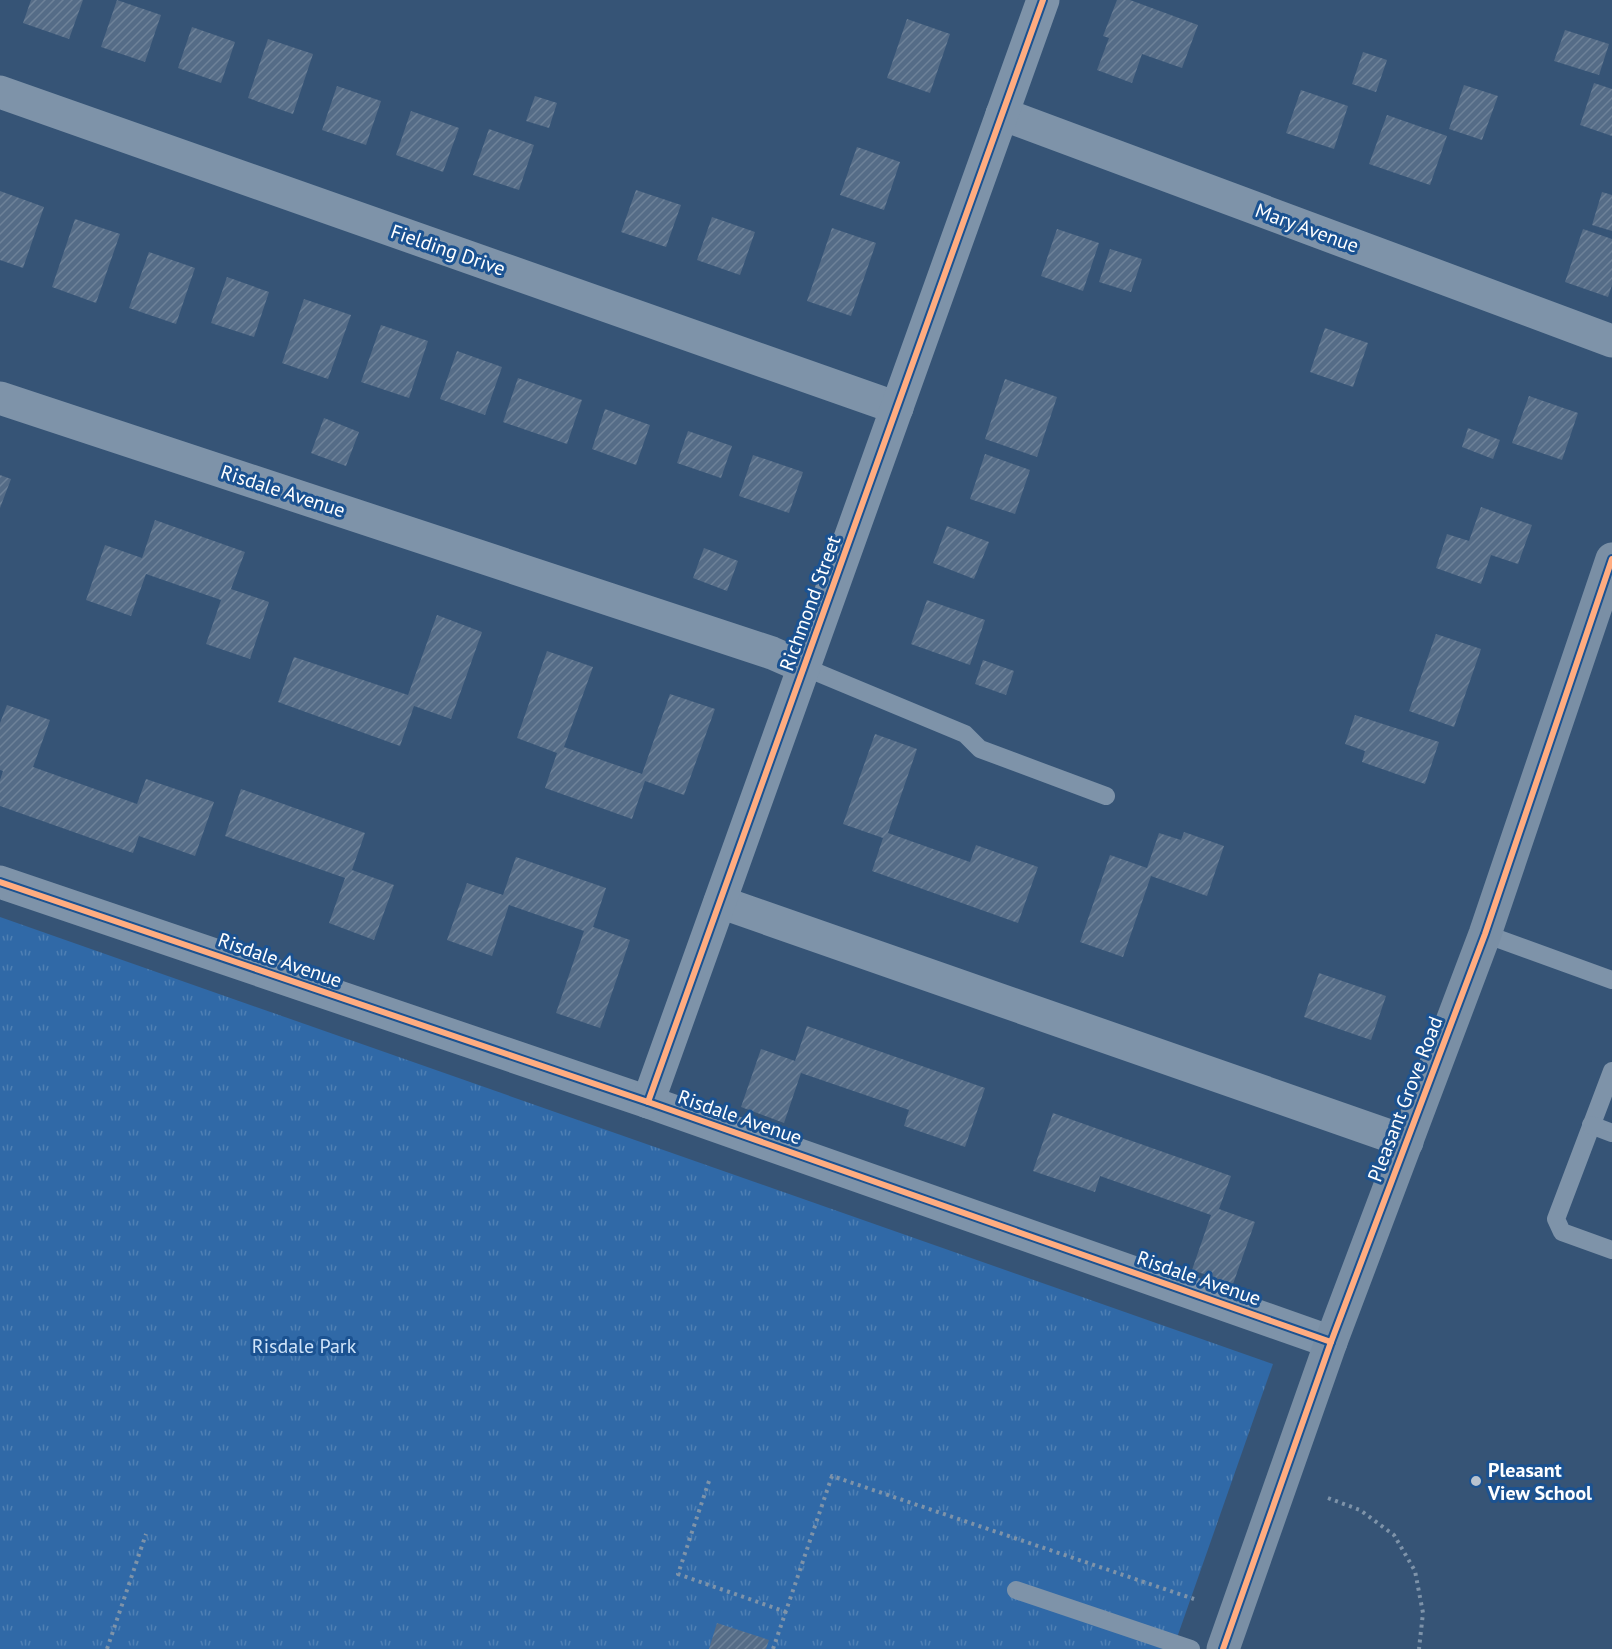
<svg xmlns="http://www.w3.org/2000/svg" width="1612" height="1649" viewBox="0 0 1612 1649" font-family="'PT Sans',sans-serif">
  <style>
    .park { fill: url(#park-tufts) }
    .building { fill: url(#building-hatch) }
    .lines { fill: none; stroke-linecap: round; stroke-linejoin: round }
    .path { stroke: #7e93a9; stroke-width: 4; stroke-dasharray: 3 4.5; stroke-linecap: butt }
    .lane { stroke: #7e93a9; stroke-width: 18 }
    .street { stroke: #7e93a9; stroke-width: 33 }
    .secondary { stroke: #7a8fa5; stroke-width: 33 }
    .cycleway-casing { stroke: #1b5291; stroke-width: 10 }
    .cycleway { stroke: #ffac80; stroke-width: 6 }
    .poi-dot { fill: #b9c3cf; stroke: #1b5291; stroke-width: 2 }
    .labels { text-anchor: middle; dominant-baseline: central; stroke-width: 6; stroke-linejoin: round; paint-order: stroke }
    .street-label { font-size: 20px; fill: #fff; stroke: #1b5291 }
    .park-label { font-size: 20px; fill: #d1e5fa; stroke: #1b5291 }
    .poi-label { font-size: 20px; font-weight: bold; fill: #fff; stroke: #1b5291; text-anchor: start }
  </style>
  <defs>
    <pattern id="park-tufts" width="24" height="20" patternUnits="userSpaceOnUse" patternTransform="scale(1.5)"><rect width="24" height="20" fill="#3069a7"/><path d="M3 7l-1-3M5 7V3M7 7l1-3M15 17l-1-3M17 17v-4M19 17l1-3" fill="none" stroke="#4f80b4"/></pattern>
    <pattern id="building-hatch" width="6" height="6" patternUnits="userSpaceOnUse" patternTransform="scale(1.5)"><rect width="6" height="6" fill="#556c87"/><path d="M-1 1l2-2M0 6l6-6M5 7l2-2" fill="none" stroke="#6e8299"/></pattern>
  </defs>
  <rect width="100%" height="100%" fill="#365476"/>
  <path class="park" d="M0,917l1273,447 -100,285h-1173z"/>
  <g class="building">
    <path d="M31,0h52l-14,39 -46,-16z"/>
    <path d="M117,0l44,15 -16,47 -44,-15z"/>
    <path d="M1117,0h13l68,25 -16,43 -40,-14 -10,29 -35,-13 12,-32 -6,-2z"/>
    <path d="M907,19l43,15 -20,59 -43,-15z"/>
    <path d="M192,27l43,15 -14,41 -43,-15z"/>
    <path d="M1565,30l44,14 -10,31 -45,-14z"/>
    <path d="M268,39l45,15 -20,60 -45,-16z"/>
    <path d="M1363,52l24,8 -11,32 -24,-8z"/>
    <path d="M1594,83l18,6v47l-32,-11z"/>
    <path d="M1464,85l34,11 -16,44 -33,-11z"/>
    <path d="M337,86l44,15 -15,44 -44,-15z"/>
    <path d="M1301,90l47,16 -14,43 -48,-16z"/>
    <path d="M535,96l22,7 -8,25 -23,-7z"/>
    <path d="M411,111l48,17 -16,44 -47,-17z"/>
    <path d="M1387,115l60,21 -17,49 -61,-21z"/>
    <path d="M489,129l45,16 -15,45 -46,-15z"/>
    <path d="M857,147l43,15 -16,48 -44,-15z"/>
    <path d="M636,190l45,15 -15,42 -45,-15z"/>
    <path d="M0,191l44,16 -21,61 -23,-8z"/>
    <path d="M1602,192l10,3v36l-20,-6z"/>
    <path d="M712,217l43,15 -15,43 -43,-15z"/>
    <path d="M75,219l45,15 -24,69 -44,-16z"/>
    <path d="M832,228l44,15 -25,73 -44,-15z"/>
    <path d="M1057,229l42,14 -16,48 -42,-15z"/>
    <path d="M1583,229l29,10v46l-4,12 -43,-15z"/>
    <path d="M1110,249l32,10 -11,33 -32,-10z"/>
    <path d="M149,252l46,16 -19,56 -47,-16z"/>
    <path d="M227,277l42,15 -15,45 -43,-14z"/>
    <path d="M304,299l47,16 -23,64 -46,-16z"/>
    <path d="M381,325l47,16 -19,57 -48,-16z"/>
    <path d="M1325,328l43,15 -15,44 -43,-15z"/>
    <path d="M457,351l45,16 -17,48 -45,-16z"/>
    <path d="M518,378l64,22 -15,44 -64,-22z"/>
    <path d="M1005,379l52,18 -20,60 -52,-18z"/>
    <path d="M1529,396l49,17 -16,47 -50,-17z"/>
    <path d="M605,409l45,16 -14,40 -44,-16z"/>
    <path d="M324,418l35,14 -13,34 -35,-13z"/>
    <path d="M1468,428l32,12 -7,19 -31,-12z"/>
    <path d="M688,431l44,15 -11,32 -44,-15z"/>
    <path d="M985,454l45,16 -15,44 -45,-15z"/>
    <path d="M753,455l50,17 -14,41 -50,-17z"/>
    <path d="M0,475l11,4 -11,29z"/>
    <path d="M1481,507l51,18 -14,39 -27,-9 -10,29 -45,-16 11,-34 22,7z"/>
    <path d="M155,520l90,32 -14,37 38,13 -19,57 -44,-15 15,-44 -75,-26 -15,42 -45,-16 19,-55 37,13z"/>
    <path d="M947,526l42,16 -15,37 -41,-16z"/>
    <path d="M704,548l34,13 -11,30 -34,-13z"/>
    <path d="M927,600l58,20 -15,45 -59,-21z"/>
    <path d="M437,615l45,17 -31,87 -37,-13 -14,40 -122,-44 16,-45 114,38z"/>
    <path d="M1436,634l45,15 -27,78 -45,-16z"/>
    <path d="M547,651l46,16 -29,80 78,27 28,-80 45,15 -31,86 -39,-14 -13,38 -87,-31 12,-35 -40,-15z"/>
    <path d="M983,660l31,11 -8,24 -31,-11z"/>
    <path d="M7,705l43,15 -17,47 104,37 9,-25 68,23 -19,54 -56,-20 -6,17 -133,-47v-26l3,-9 -3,-1v-47z"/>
    <path d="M1355,715l84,27 -14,42 -63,-22 3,-11 -20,-7z"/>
    <path d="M875,734l42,15 -29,84 82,29 6,-17 62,22 -20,56 -146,-52 11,-33 -40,-14z"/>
    <path d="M241,789l124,44 -13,37 42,15 -20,55 -45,-17 16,-45 -120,-42z"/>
    <path d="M1184,832l40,14 -17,50 -56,-20 -28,81 -43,-15 30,-87 37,13 12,-35 22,7z"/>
    <path d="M516,857l90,31 -13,39 37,13 -30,88 -44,-15 28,-82 -75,-26 -17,51 -45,-16 20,-57 36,12z"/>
    <path d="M1319,973l67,23 -15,44 -67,-23z"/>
    <path d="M807,1026l178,62 -20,59 -61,-21 5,-16 -108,-37 -17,50 -43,-16 20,-58 34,12z"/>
    <path d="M1053,1113l178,63 -12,33 36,13 -22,62 -41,-14 19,-55 -111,-39 -5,16 -62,-21z"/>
    <path d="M717,1623l52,17 -3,9h-57z"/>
  </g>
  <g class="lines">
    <g class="path">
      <path d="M709,1481l-31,93 108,38"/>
      <path d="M1328,1498l32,12 34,25 21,36 8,42 -4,36"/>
      <path d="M107,1649l39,-115"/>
      <path d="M773,1649l59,-173 362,123"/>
    </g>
    <g class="lane">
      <path d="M804,667l161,67 15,15 126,47"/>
      <path d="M1485,934l127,46"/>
      <path d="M1612,1071l-56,148 6,13 50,18"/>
      <path d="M1591,1125l21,8"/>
      <path d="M1016,1590l175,59"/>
    </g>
    <g class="street">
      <path d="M0,92l897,316"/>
      <path d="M1002,114l610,227"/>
      <path d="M0,398l772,255 32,14"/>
      <path d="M0,882l648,220 683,240"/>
      <path d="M720,902l687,240"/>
      <path d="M648,1102l395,-1102"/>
    </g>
    <path class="secondary" d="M1223,1649l108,-307 154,-408 127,-375"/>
    <defs>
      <g id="cycleway">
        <path d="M0,882l648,220 683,240"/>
        <path d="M648,1102l395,-1102"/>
        <path d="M1223,1649l108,-307 154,-408 127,-375"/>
      </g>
    </defs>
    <use href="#cycleway" class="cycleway-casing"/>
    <use href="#cycleway" class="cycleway"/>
  </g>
  <circle class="poi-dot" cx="1476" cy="1481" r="6"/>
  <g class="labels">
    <g class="street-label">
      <text transform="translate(1307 228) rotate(20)">Mary Avenue</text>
      <text transform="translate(448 250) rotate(19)">Fielding Drive</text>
      <text transform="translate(283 491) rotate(18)">Risdale Avenue</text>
      <text transform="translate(810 603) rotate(-70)">Richmond Street</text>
      <text transform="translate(280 960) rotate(19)">Risdale Avenue</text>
      <text transform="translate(1405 1099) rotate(-69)">Pleasant Grove Road</text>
      <text transform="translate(740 1117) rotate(19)">Risdale Avenue</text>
      <text transform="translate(1199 1278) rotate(19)">Risdale Avenue</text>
    </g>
    <g class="park-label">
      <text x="304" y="1346">Risdale Park</text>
    </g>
    <g class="poi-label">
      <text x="1488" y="1470">Pleasant<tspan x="1488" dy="23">View School</tspan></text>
    </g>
  </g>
</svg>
